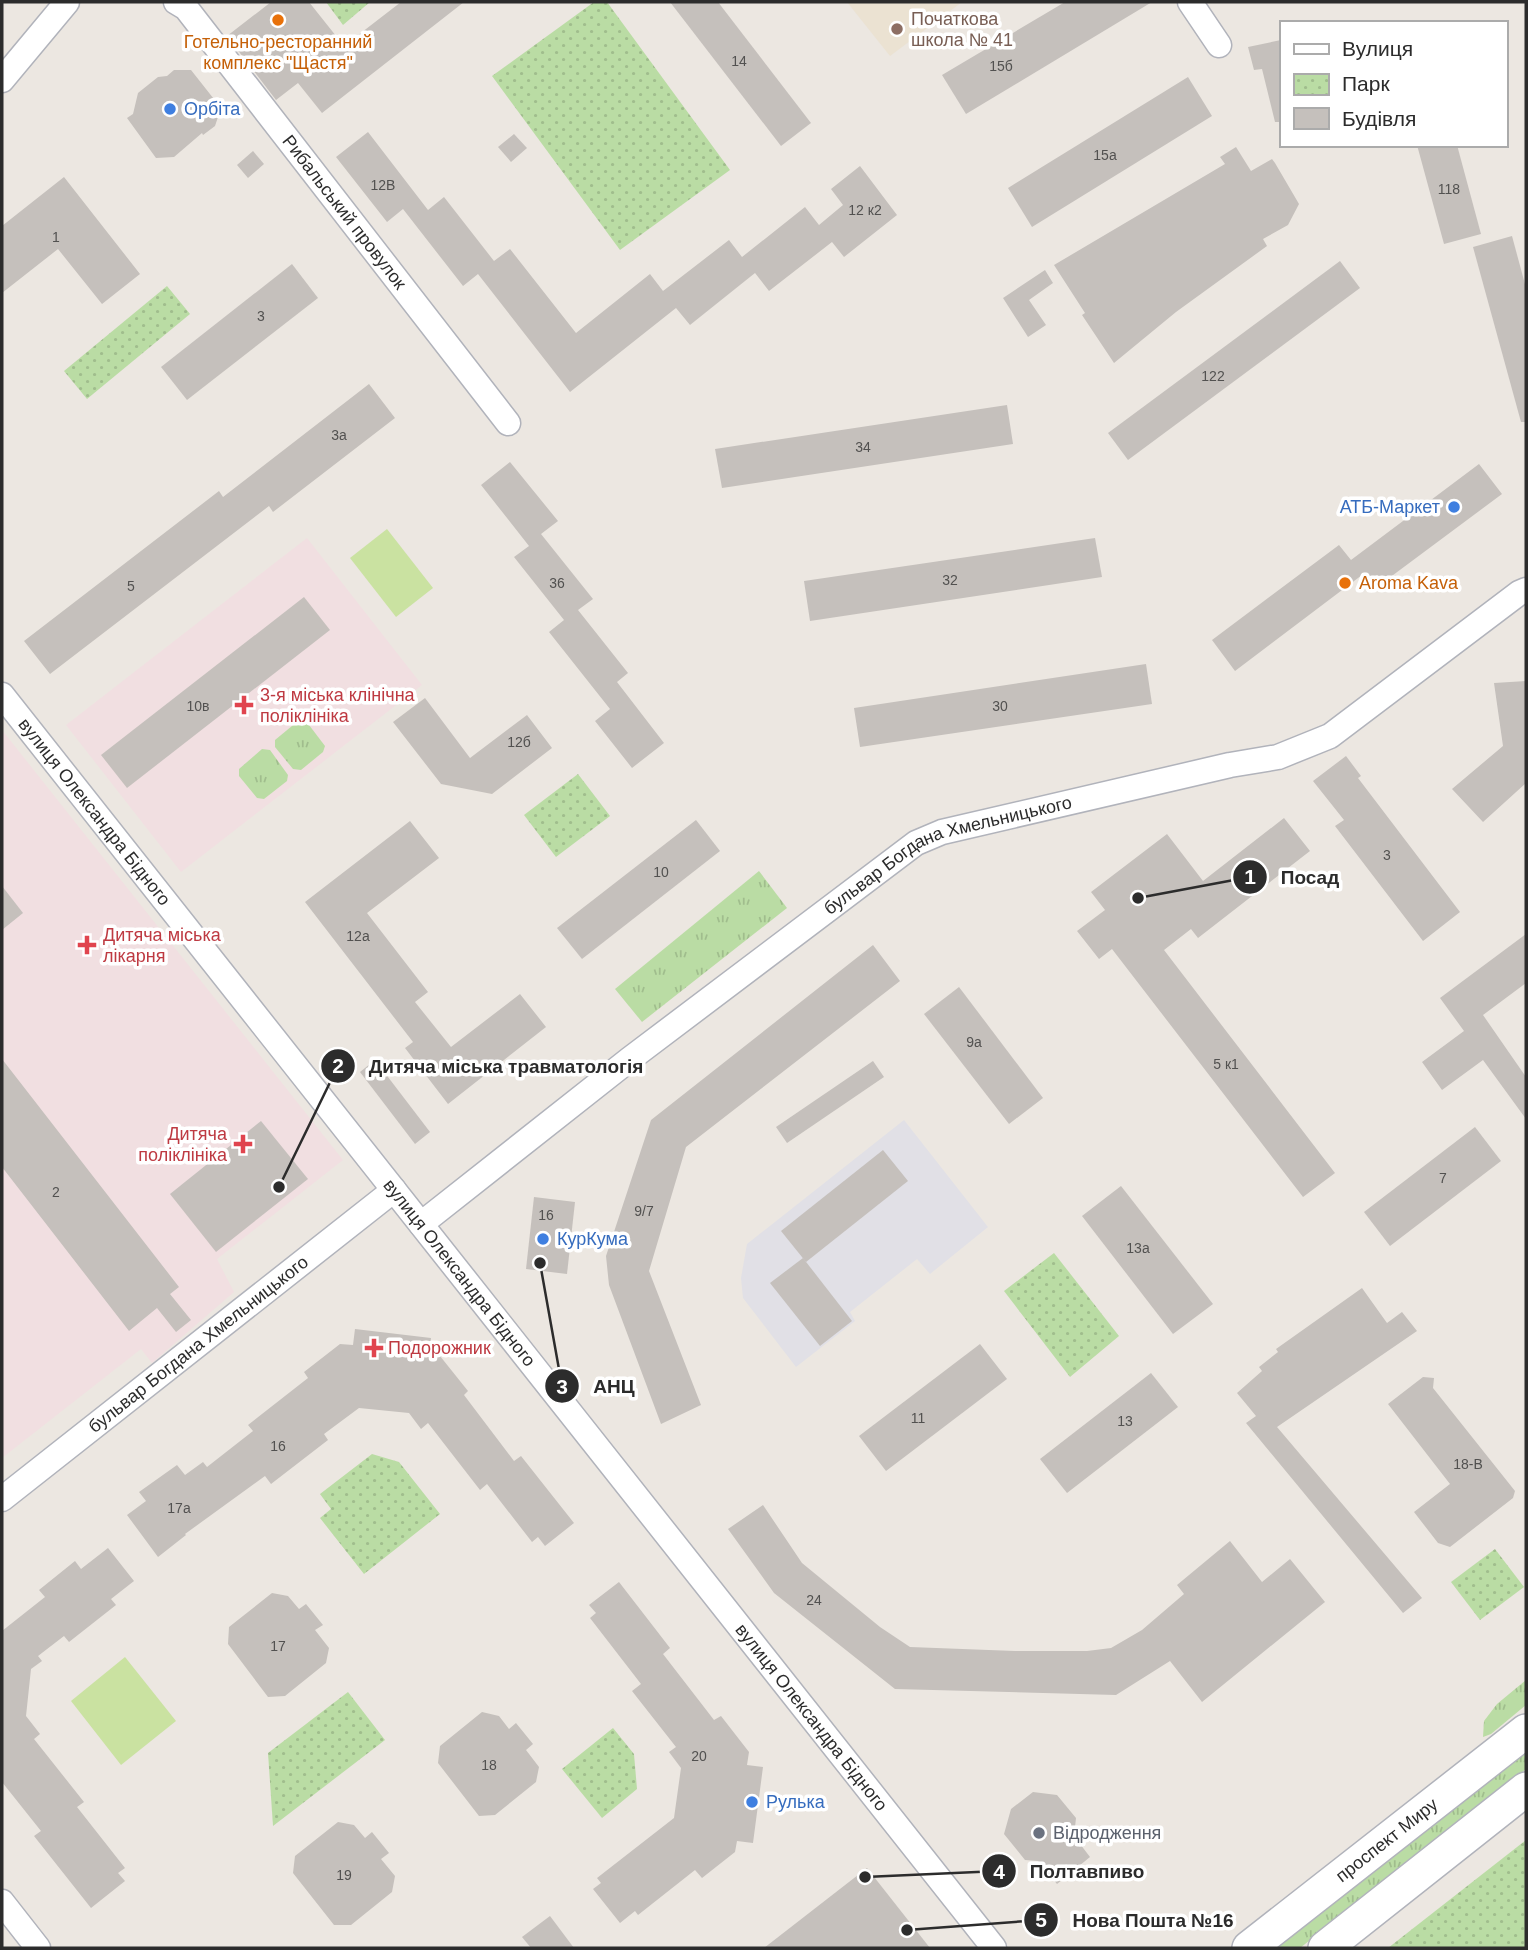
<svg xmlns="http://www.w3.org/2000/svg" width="1528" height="1950" viewBox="0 0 1528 1950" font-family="Arial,sans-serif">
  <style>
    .industrial { fill: #e1e0e6 }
    .education { fill: #ebe2d2 }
    .medical { fill: #f1dfe1 }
    .grass { fill: url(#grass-tufts) }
    .park { fill: url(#park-dots) }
    .pitch { fill: #cae2a1 }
    .building { fill: #c5c0bc }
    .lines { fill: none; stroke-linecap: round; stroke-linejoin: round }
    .street-casing { stroke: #b1b3bb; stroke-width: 27 }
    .secondary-casing { stroke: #b1b3bb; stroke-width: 36 }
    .street { stroke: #fff; stroke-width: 24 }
    .secondary { stroke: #fff; stroke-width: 33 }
    .food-dot { fill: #e8710a; stroke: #fff; stroke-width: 2.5 }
    .education-dot { fill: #8d6e63; stroke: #fff; stroke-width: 2.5 }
    .shop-dot { fill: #3f7fe0; stroke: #fff; stroke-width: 2.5 }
    .health-dot { fill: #e0444e; stroke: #fff; stroke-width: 2.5 }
    .worship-dot { fill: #6b7280; stroke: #fff; stroke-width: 2.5 }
    .labels { text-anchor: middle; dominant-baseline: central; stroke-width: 7; stroke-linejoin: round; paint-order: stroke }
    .number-label { font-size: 14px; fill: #525150 }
    .education-label { font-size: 18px; fill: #785e54; stroke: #fff; text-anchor: start }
    .food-label { font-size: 18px; fill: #c56008; stroke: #fff }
    .shop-label { font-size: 18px; fill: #366cbe; stroke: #fff; text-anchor: start }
    .street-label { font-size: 18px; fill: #2c2c2c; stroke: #fff }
    .health-label { font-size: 18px; fill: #be3a42; stroke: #fff; text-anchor: start }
    .worship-label { font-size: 18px; fill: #5b616d; stroke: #fff; text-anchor: start }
    .leader { fill: none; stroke: #2c2c2c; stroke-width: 2.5 }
    .callout-dot { fill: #2c2c2c; stroke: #fff; stroke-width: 2.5 }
    .mark-label { font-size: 21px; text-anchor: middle; font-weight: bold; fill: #fff }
    .callout-label { font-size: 19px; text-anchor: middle; font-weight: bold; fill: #2c2c2c; stroke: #fff; stroke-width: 7; stroke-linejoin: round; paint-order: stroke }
  </style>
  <defs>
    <pattern id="grass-tufts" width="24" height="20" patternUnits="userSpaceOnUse" patternTransform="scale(1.75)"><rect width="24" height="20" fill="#badca4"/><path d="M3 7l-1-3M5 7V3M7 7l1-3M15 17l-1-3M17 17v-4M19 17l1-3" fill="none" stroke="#a0bd8d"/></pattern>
    <pattern id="park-dots" width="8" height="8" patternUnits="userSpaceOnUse" patternTransform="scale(1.75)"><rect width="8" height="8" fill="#badca4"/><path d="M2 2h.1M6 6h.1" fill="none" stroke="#a0bd8d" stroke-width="1.8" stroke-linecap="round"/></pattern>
  </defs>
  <rect width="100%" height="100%" fill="#ece7e1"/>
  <path class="industrial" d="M904,1120l84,107 -58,47 -13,-15 -67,53 5,9 -59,46 -53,-69 -2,-20 6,-34z"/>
  <path class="education" d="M847,2h115l-72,54z"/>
  <g class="medical">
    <path d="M307,538l115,147 -241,187 -115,-147z"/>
    <path d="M2,730l341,430 -126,99 17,33 -82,71 -11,-14 -139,109z"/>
  </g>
  <g class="grass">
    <path d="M298,721h8l19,25 -2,6 -22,18 -8,-1 -18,-22v-7z"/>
    <path d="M262,749l8,1 18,25 -1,6 -23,18 -7,-1 -18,-22v-7z"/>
    <path d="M759,871l28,37 -145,114 -27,-33z"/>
    <path d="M1526,1680v25l-35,29 -8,3 1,-16 13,-17z"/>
    <path d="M1526,1752v17l-226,179h-23z"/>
  </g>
  <g class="park">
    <path d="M326,2h44l-27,23z"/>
    <path d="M594,2h13l123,168 -110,80 -128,-174z"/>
    <path d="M167,286l23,28 -103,85 -23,-28z"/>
    <path d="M578,774l32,42 -54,41 -32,-42z"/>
    <path d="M1054,1253l65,83 -49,41 -66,-86z"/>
    <path d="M372,1454l27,8 41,52 -76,60 -44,-56 11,-9 -11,-15z"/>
    <path d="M1495,1549l29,38 -44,33 -29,-38z"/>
    <path d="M348,1692l37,48 -112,86 -5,-73z"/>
    <path d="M613,1728l21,26 3,35 -35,29 -40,-49z"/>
    <path d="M1526,1840v108h-138z"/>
  </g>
  <g class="pitch">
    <path d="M387,529l46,59 -37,29 -46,-59z"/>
    <path d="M125,1657l51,64 -55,44 -50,-64z"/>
  </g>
  <g class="building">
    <path d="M271,2h38l35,44 57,-44h63l-142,111 -24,-30 -22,17 -49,-64z"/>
    <path d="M670,2h48l93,121 -30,23z"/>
    <path d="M1065,2h87l-186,112 -24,-39z"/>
    <path d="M1281,40v82h-6l-13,-53 -8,1 -6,-23z"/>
    <path d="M174,70h17l30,38 -6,18 -12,9 -1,-2 -28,24 -18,1 -29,-40 6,-4 5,-21 20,-16 9,-1z"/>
    <path d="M1188,77l24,39 -180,111 -24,-39z"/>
    <path d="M368,132l60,78 16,-13 50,64 16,-12 66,84 74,-59 13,17 66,-51 13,17 63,-50 14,18 24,-20 -12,-16 29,-23 37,49 -53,42 -12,-15 -63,49 -14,-18 -65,52 -14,-17 -106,84 -92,-118 -15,12 -60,-77 -16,13 -51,-65z"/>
    <path d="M514,134l13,14 -16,14 -13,-15z"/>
    <path d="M1417,145h40l24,89 -37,10z"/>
    <path d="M1236,147l15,24 21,-12 3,4 24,41 -11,21 -25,14 4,7 -91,66 -62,51 -32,-48 3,-2 -31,-48 171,-101 -5,-7z"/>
    <path d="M253,151l11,13 -16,14 -11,-13z"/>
    <path d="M64,177l76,97 -38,30 -44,-55 -56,44v-67z"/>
    <path d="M1512,236l14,52v134h-5l-48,-175z"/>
    <path d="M1340,261l20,27 -232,172 -20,-27z"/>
    <path d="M292,264l26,34 -131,102 -26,-33z"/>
    <path d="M1045,270l8,13 -24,17 17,25 -18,12 -25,-39z"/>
    <path d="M369,384l26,34 -122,94 -4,-6 -219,168 -26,-33 195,-150 4,6z"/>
    <path d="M1007,405l6,39 -291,44 -7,-39z"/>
    <path d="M510,462l48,59 -17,13 52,65 -15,11 50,63 -11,9 47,61 -32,25 -37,-47 15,-12 -61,-77 15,-12 -50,-63 15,-11 -48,-61z"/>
    <path d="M1479,464l23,30 -129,96 -11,-15 -127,96 -23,-31 127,-95 12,15z"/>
    <path d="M1095,538l7,39 -292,44 -6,-40z"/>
    <path d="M304,597l26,33 -203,158 -26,-33z"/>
    <path d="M1146,664l6,40 -292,43 -6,-39z"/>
    <path d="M1526,681v102l-43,39 -31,-33 51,-43 -9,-63z"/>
    <path d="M425,698l45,60 57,-43 25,33 -60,46 -51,-10 -48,-62z"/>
    <path d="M1346,756l15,20 -3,2 102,134 -37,29 -88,-115 9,-6 -31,-39z"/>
    <path d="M1284,818l26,33 -112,87 -7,-9 -27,21 171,223 -32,24 -191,-248 -13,10 -22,-28 28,-21 -14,-18 76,-58 36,47z"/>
    <path d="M696,820l24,31 -138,108 -25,-31z"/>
    <path d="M410,821l29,37 -72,55 61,79 -13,10 36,45 69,-53 26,33 -98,77 -43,-56 8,-6 -108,-140z"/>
    <path d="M2,886l21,27 -21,17z"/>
    <path d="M1526,934v49l-43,32 43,62v42l-43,-59 -41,30 -20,-28 42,-31 -24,-33z"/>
    <path d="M873,945l27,36 -214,166 -37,124 52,134 -40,19 -52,-139 -3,-29 45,-136z"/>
    <path d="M959,987l84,111 -34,26 -85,-110z"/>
    <path d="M2,1059l177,228 -9,7 21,26 -15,12 -19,-24 -28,23 -127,-164z"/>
    <path d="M375,1060l55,72 -15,12 -55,-72z"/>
    <path d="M873,1061l11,16 -97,66 -11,-16z"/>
    <path d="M261,1121l47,58 -92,73 -46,-58z"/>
    <path d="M1475,1127l26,34 -111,85 -26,-34z"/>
    <path d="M883,1150l25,31 -102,81 -25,-31z"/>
    <path d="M1121,1186l92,118 -40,30 -91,-118z"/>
    <path d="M534,1197l41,5 -8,72 -41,-5z"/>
    <path d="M803,1258l49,63 -32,25 -50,-63z"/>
    <path d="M1362,1288l25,35 15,-11 15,19 -140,96 145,171 -19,15 -157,-190 10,-7 -19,-23 25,-22 -3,-4 19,-15 -2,-3z"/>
    <path d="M355,1329l76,9 -2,17 11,1 28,35 -4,4 50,66 7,-5 53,67 -29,23 -7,-9 -6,5 -45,-58 -7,6 -52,-67 -7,6 -12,-16 -50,-5 -35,26 4,6 -57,44 -6,-8 -80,58 1,1 -28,22 -31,-42 19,-14 -7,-9 38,-27 8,10 18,-13 4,5 46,-36 -5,-6 60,-47 -4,-6 36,-28 13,1z"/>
    <path d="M980,1344l27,35 -121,92 -27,-35z"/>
    <path d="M1151,1373l27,34 -111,86 -27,-34z"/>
    <path d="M1423,1377l11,1 -1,10 82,103 -2,7 -63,49 -12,-4 -24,-31 36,-28 -62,-80z"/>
    <path d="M763,1505l39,58 78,64 30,20 105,4h72l24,-3 31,-18 42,-36 -7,-9 53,-44 32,41 28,-23 35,43 -123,100 -32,-41 -54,34 -221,-6 -121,-96 -46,-64z"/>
    <path d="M108,1548l26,33 -23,18 5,6 -47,37 -5,-6 -26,20 4,5 -11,8 -5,47 14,18 -6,5 50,63 -7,5 48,61 -7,5 7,8 -34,27 -57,-72 7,-5 -39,-49v-151l43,-34 -6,-7 36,-29 6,8z"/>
    <path d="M619,1582l51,66 -7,6 51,66 7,-4 28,36 -2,13 16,2 -10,76 -16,-2 -2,11 -33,26 -7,-8 -57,45 -3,-4 -15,12 -27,-34 8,-6 -4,-5 77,-60 7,-50 -12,-16 7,-5 -44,-56 9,-7 -51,-66 6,-5 -7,-8z"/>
    <path d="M272,1593l16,3 11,13 7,-5 17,21 -8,5 14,18 -3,15 -41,33 -17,1 -40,-53 1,-17z"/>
    <path d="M482,1712l17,4 10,13 7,-6 17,21 -7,6 13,17 -3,15 -41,33 -16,1 -41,-53 2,-17z"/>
    <path d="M1033,1792l24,3 19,23 -2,18 16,21 -33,27 -19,-23 -13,-1 -21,-26 7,-25z"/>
    <path d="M338,1822l16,3 11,13 7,-6 17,21 -8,6 14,17 -3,16 -41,33h-17l-41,-52 2,-17z"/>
    <path d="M867,1868l63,80h-166z"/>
    <path d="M550,1916l24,32h-43l-9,-11z"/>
  </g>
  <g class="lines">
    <defs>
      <g id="street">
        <path id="s1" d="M176,2l10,6 322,415"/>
        <path d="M1190,2l29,43"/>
        <path d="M2,80l65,-78"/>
        <path id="s2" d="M2,695l992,1253"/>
        <path id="s3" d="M421,1224l209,-165 286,-216 26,-11 288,-67 48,-8 52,-21 189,-143 7,-3"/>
        <path id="s4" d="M2,1499l392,-309"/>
        <path d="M2,1902l36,46"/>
      </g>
      <g id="secondary">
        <path id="s5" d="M1249,1948l277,-217"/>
        <path d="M1325,1948l201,-159"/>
      </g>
    </defs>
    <use href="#street" class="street-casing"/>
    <use href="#secondary" class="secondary-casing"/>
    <use href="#street" class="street"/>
    <use href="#secondary" class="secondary"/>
  </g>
  <g class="food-dot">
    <circle cx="278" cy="20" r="7"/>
    <circle cx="1345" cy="583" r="7"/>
  </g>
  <circle class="education-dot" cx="897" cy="29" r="7"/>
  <g class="shop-dot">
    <circle cx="170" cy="109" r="7"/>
    <circle cx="1454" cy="507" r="7"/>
    <circle cx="543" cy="1239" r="7"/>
    <circle cx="752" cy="1802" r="7"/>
  </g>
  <g class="health-dot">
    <path d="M240.5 694.5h7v7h7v7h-7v7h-7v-7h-7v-7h7z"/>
    <path d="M83.5 934.5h7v7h7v7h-7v7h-7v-7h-7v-7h7z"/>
    <path d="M239.5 1133.5h7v7h7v7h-7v7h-7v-7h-7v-7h7z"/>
    <path d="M370.5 1337.5h7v7h7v7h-7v7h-7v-7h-7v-7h7z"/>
  </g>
  <circle class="worship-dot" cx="1039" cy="1833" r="7"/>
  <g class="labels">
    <g class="number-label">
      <text x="739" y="61">14</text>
      <text x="1001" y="66">15б</text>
      <text x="1105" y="155">15а</text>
      <text x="383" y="185">12В</text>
      <text x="1449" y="189">118</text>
      <text x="865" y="210">12 к2</text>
      <text x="56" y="237">1</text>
      <text x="261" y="316">3</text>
      <text x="1213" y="376">122</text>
      <text x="339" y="435">3а</text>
      <text x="863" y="447">34</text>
      <text x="950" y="580">32</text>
      <text x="557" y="583">36</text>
      <text x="131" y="586">5</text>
      <text x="198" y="706">10в</text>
      <text x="1000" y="706">30</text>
      <text x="519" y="742">12б</text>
      <text x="1387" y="855">3</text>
      <text x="661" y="872">10</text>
      <text x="358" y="936">12а</text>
      <text x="974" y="1042">9а</text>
      <text x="1226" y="1064">5 к1</text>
      <text x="1443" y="1178">7</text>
      <text x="56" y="1192">2</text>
      <text x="644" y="1211">9/7</text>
      <text x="546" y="1215">16</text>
      <text x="1138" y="1248">13а</text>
      <text x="918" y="1418">11</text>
      <text x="1125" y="1421">13</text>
      <text x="278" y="1446">16</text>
      <text x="1468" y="1464">18-В</text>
      <text x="179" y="1508">17а</text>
      <text x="814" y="1600">24</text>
      <text x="278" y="1646">17</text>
      <text x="699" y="1756">20</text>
      <text x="489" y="1765">18</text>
      <text x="344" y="1875">19</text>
    </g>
    <g class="education-label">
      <text x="911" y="19">Початкова<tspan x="911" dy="21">школа № 41</tspan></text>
    </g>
    <g class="food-label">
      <text x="278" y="42">Готельно-ресторанний<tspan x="278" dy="21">комплекс "Щастя"</tspan></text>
      <text x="1359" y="583" text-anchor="start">Aroma Kava</text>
    </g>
    <g class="shop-label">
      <text x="184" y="109">Орбіта</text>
      <text x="1440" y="507" text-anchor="end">АТБ-Маркет</text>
      <text x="557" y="1239">КурКума</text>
      <text x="766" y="1802">Рулька</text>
    </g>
    <g class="street-label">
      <text stroke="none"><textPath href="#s1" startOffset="270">Рибальський провулок</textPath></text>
      <text stroke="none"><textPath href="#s2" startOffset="149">вулиця Олександра Бідного</textPath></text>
      <text stroke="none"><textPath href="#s3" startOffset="649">бульвар Богдана Хмельницького</textPath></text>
      <text stroke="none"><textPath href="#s2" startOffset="737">вулиця Олександра Бідного</textPath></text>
      <text stroke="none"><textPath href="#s4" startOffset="250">бульвар Богдана Хмельницького</textPath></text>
      <text stroke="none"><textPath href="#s2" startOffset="1304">вулиця Олександра Бідного</textPath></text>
      <text stroke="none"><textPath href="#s5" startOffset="175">проспект Миру</textPath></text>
    </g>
    <g class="health-label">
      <text x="260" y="695">3-я міська клінічна<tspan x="260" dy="21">поліклініка</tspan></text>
      <text x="103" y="935">Дитяча міська<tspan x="103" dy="21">лікарня</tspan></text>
      <text x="227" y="1134" text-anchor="end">Дитяча<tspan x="227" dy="21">поліклініка</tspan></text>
      <text x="388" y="1348">Подорожник</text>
    </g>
    <g class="worship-label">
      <text x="1053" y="1833">Відродження</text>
    </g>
  </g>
  <path class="leader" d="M1138 898L1250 877M279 1187L338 1066M540 1263L562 1386M865 1877L999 1871M907 1930L1041 1920"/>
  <g class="callout-dot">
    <circle cx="1138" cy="898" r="7"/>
    <circle cx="279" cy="1187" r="7"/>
    <circle cx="540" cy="1263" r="7"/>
    <circle cx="865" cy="1877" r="7"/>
    <circle cx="907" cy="1930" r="7"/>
    <circle cx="1250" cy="877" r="18"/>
    <circle cx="338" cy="1066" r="18"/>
    <circle cx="562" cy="1386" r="18"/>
    <circle cx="999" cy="1871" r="18"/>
    <circle cx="1041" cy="1920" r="18"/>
  </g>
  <g class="mark-label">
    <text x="1250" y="884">1</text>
    <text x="338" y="1073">2</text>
    <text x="562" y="1394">3</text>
    <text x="999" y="1879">4</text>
    <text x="1041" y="1927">5</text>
  </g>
  <g class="callout-label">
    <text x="1310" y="884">Посад</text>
    <text x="506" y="1073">Дитяча міська травматологія</text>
    <text x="614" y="1393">АНЦ</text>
    <text x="1087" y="1878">Полтавпиво</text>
    <text x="1153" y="1927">Нова Пошта №16</text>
  </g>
  <rect width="1528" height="1950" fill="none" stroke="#2c2c2c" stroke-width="7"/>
  <rect x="1280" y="21" width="228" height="126" fill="#ffffff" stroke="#ababab" stroke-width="2"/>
  <rect x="1294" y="44" width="35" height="10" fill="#ffffff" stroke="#ababab" stroke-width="2"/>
  <text x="1342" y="56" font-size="21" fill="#2c2c2c">Вулиця</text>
  <rect x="1294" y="74" width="35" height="21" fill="url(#park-dots)" stroke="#ababab" stroke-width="2"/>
  <text x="1342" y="91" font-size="21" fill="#2c2c2c">Парк</text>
  <rect x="1294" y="108" width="35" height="21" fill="#c5c0bc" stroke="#ababab" stroke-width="2"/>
  <text x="1342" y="126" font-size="21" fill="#2c2c2c">Будівля</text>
</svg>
